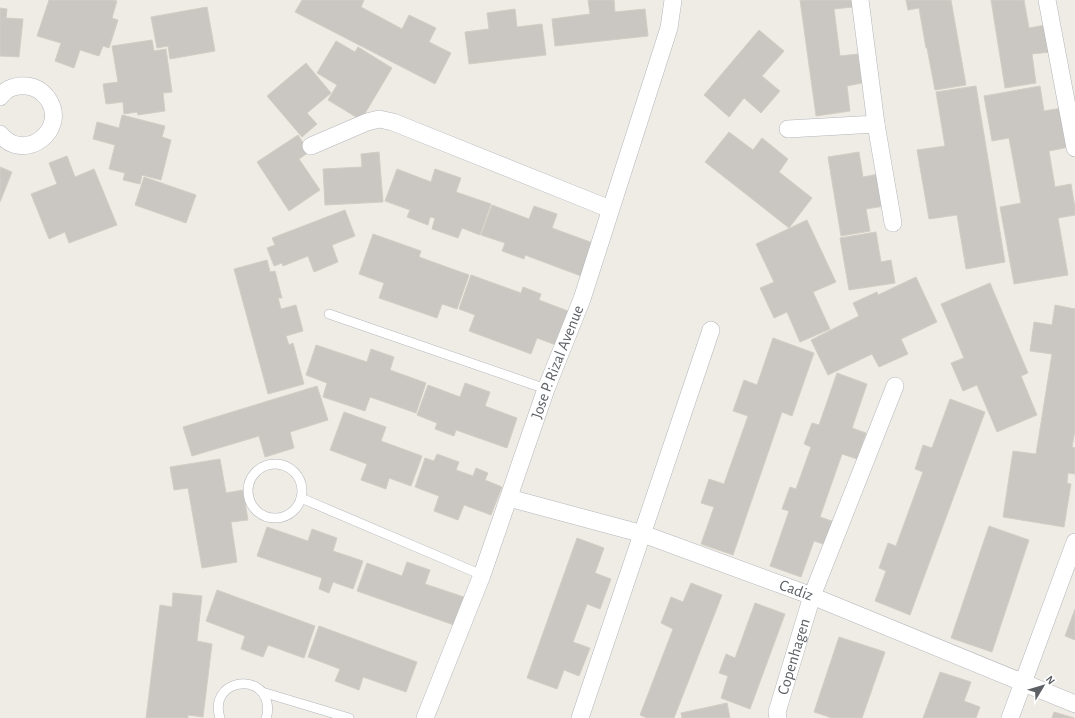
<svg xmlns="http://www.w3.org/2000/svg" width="1075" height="718" viewBox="0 0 1075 718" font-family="'Alegreya Sans',sans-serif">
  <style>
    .building { fill: #cac7c2; stroke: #d3cec4 }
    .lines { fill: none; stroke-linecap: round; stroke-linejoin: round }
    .lane-casing { stroke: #b3b6ba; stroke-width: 10 }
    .street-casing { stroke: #b3b6ba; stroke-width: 18 }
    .lane { stroke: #fff; stroke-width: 9 }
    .street { stroke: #fff; stroke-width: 17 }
    .labels { text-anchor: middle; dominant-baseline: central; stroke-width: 3; stroke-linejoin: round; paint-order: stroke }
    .street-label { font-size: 16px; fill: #5d6165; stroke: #fff }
  </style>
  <rect width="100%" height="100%" fill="#efece6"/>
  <g class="building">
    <path d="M49,0h64l4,1 -5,17 6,2 -9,28 -6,-2 -4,10 -19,-6 -6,18 -19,-7 6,-18 -24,-7z"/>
    <path d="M302,0h62l-3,7 41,22 7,-14 27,13 -7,14 22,11 -16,31 -140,-72z"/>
    <path d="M588,0h26l1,12 30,-3 3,27 -93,10 -3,-27 38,-5z"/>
    <path d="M800,0h52l1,7 -19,2 6,47 18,-2 4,29 -15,3 3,25 -34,5z"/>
    <path d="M906,0h45l15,85 -31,5 -8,-42h-1l-7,-40 -11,2z"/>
    <path d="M991,0h33l5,28 17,-3 5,27 -19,2 4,29 -31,5z"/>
    <path d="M207,7l8,44 -45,8 -2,-13 -11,2 -6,-31z"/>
    <path d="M0,8l7,1 -1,9 17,1 -4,38 -19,-1z"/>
    <path d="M515,9l2,18 25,-3 4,31 -77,9 -4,-32 24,-3 -2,-16z"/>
    <path d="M759,30l25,21 -22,25 18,15 -19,22 -17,-15 -15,19 -25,-22z"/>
    <path d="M152,40l2,11 12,-2 6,43 -9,1 2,18 -27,4 -1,-3 -13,2 -1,-12 -17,2 -3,-20 15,-2 -6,-36z"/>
    <path d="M336,41l19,11 3,-5 34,21 -31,52 -33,-20 9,-15 -20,-12z"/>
    <path d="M306,63l25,30 -24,20 10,11 -15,13 -35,-41z"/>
    <path d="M976,86l29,176 -39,7 -9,-54 -28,4 -12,-69 28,-4 -9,-54z"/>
    <path d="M1040,86l4,25 18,-3 7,39 -20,4 6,36 16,-3 4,24v7l-17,3 10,57 -54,9 -14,-77 21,-4 -12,-65 -17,3 -8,-45z"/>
    <path d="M122,115l43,11 -3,11 9,3 -10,40 -19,-5 -2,9 -17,-4 2,-7 -16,-4 6,-24 -22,-6 4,-17 22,6z"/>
    <path d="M729,132l24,18 9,-12 26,21 -9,13 33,26 -23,30 -84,-66z"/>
    <path d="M298,135l11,17 -10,7 21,31 -31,21 -32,-49z"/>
    <path d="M379,152l4,50 -58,3 -2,-36 39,-2 -1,-13z"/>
    <path d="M859,152l4,25 16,-3 5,32 -18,3 4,22 -29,5 -13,-79z"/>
    <path d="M67,156l8,21 19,-8 23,56 -48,18 -4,-11 -16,7 -18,-45 26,-10 -8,-21z"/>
    <path d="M0,167l12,5 -12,30z"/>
    <path d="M397,169l34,13 4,-13 26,9 -5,14 35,12 -11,31 -18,-7 -4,10 -26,-9 3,-11 -5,-1 -2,8 -21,-8 3,-7 -25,-9z"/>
    <path d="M144,177l52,18 -10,28 -51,-18z"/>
    <path d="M492,205l37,14 5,-13 23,8 -5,14 41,15 -12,33 -56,-21 -1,4 -22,-8 3,-8 -24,-8z"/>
    <path d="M345,210l10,26 -23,9 6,17 -24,10 -6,-16 -25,10 -1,-3 -8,3 -7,-18 8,-3 -3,-7z"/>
    <path d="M807,220l29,62 -23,10 17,37 -30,13 -13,-30 -13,6 -14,-30 14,-6 -18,-38z"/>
    <path d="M876,232l5,30 10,-2 4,23 -46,7 -9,-52z"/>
    <path d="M373,234l48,17 -2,6 50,18 -12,34 -15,-5 -5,14 -58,-20 5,-15 -25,-9z"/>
    <path d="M267,260l3,12 5,-1 7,27h-4l3,11 15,-4 7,26 -17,5 3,9 4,-2 11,41 -36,10 -34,-125z"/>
    <path d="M471,275l50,18 2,-6 18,7 -2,6 29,11 -12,34 -19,-7 -6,16 -62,-23 6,-16 -16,-6z"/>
    <path d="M916,277l21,45 -36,17 7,15 -29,13 -7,-13 -44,21 -17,-35 48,-24 -6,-13 24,-11 1,3z"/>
    <path d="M990,283l38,90 -7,3 16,39 -40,17 -20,-47 -14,6 -12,-28 13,-5 -23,-54z"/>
    <path d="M1055,305l20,4v122l-3,16 3,1v26l-7,-1 -1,10 4,1 -7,43 -61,-10 10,-66 23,3 16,-100 -22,-3 4,-29 18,3z"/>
    <path d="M773,338l41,15 -22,63 -10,-4 -49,143 -32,-11 13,-37 -13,-4 8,-24 15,5 24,-68 -15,-5 11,-31 13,5z"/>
    <path d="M316,345l51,17 4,-13 23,8 -4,13 36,13 -10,30 -46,-16 -5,14 -42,-14 4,-14 -21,-8z"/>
    <path d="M837,373l30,11 -15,44 14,5 -9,26 -15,-5 -22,63 18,6 -9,23 -15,-5 -13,36 -31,-11 19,-55 -7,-2 8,-22 6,2 15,-42 -7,-3 8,-21 7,2z"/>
    <path d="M465,383l25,9 -5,14 32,12 -10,30 -51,-18 -2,6 -19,-7 2,-6 -20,-8 11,-30 32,12z"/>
    <path d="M317,386l11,34 -38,12 4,16 -29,9 -6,-21 -67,20 -9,-29z"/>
    <path d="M950,399l35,13 -75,203 -35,-14 11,-30 -7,-3 9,-25 8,3 27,-74 -8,-3 8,-24 9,3z"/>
    <path d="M344,412l42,15 -5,14 41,15 -11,30 -22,-8 -3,11 -25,-9 6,-16 -37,-14z"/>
    <path d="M437,454l22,8 -3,8 17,6 3,-8 12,5 -3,7 17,7 -11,28 -27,-10 -6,15 -24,-9 5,-15 -24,-9 10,-29 9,3z"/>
    <path d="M220,459l6,34 17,-3 5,30 -17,2 6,40 -35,6 -14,-80 -14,2 -4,-23z"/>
    <path d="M989,526l40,14 -37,112 -41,-14z"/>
    <path d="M267,527l41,14 4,-12 25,9 -4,13 30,10 -10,28 -20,-7 -4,11 -10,-4 3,-11 -65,-22z"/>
    <path d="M577,538l27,10 -9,25 16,6 -11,30 -13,-5 -14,38 17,6 -11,28 -15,-6 -7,19 -30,-11z"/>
    <path d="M407,562l23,8 -5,14 39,13 -10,28 -97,-34 10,-28 35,13z"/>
    <path d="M691,583l31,12 -48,123h-27l-7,-3 33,-86 -12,-6 10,-26 12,5z"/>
    <path d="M217,590l98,36 -11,32 -36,-13 -5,12 -22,-8 4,-13 -39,-15z"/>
    <path d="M173,593l29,3 -5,45 15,3 -9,73 -15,-2v3h-42l14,-113 12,2z"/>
    <path d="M755,603l30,11 -35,95 -29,-11 7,-22 -9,-3 7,-19 9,4z"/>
    <path d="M1075,609v31l-10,-4z"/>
    <path d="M319,626l98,36 -11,30 -43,-15 -4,13 -24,-9 5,-12 -32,-12z"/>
    <path d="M839,637l46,15 -23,66h-30l-18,-6z"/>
    <path d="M940,672l31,10 -7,19 16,6 -4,11h-53z"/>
    <path d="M727,703l3,15h-48l-1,-5z"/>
    <path d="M1054,712l20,6h-22z"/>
  </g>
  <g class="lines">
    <defs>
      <g id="lane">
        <path d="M329,314l217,75"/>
        <circle cx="275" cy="491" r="27"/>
        <path d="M301,498l181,77"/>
        <path d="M262,692l87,26"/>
        <path d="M220,718c-12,-37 41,-47 47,-15 1,5 1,10 -1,15"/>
      </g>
      <g id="street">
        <path d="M1047,0l28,148"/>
        <path d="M0,97c6,-9 17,-12 27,-11 9,1 16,6 21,13 21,31 -24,65 -48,35"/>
        <path d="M876,124l17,99"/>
        <path d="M788,129l88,-5 -16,-124"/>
        <path d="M311,146l56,-24 12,-3 14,3 217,87"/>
        <path id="s1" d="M509,498l134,36 169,62 263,108"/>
        <path id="s2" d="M425,718l57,-143 64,-186 36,-90 87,-271 4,-28"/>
        <path d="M580,718l131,-388"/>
        <path id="s3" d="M778,718l-1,-6 35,-116 83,-210"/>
        <path d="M1010,718l65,-176"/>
      </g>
    </defs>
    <use href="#lane" class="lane-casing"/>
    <use href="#street" class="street-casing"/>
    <use href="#lane" class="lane"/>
    <use href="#street" class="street"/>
  </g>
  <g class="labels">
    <g class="street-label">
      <text stroke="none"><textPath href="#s2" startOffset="380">Jose P. Rizal Avenue</textPath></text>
      <text stroke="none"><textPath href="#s1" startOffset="302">Cadiz</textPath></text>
      <text stroke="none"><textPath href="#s3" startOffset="64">Copenhagen</textPath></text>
    </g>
  </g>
  <g transform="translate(1043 686) rotate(52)" stroke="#ffffff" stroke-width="3" paint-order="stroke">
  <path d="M0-3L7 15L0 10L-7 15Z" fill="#5d6165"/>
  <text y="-6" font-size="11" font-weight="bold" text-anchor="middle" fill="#5d6165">N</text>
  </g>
</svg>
